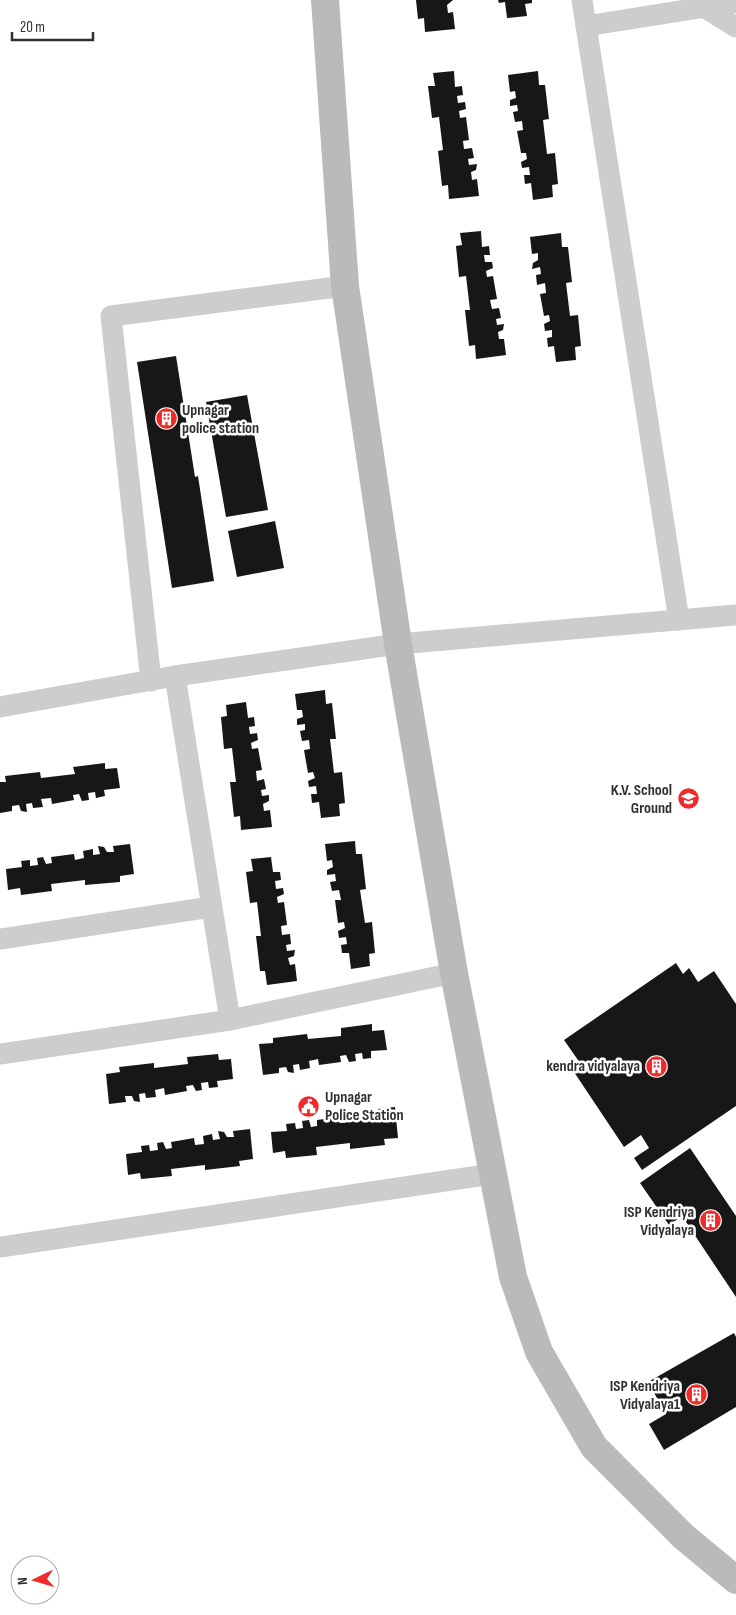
<svg xmlns="http://www.w3.org/2000/svg" width="736" height="1615" viewBox="0 0 736 1615" font-family="'Sofia Sans Condensed',sans-serif">
  <style>
    .building { fill: #171717 }
    .lines { fill: none; stroke-linecap: round; stroke-linejoin: round }
    .street { stroke: #cdcdcd; stroke-width: 21 }
    .secondary { stroke: #bababa; stroke-width: 28 }
    .labels { text-anchor: middle; dominant-baseline: central; stroke-width: 5; stroke-linejoin: round; paint-order: stroke }
    .poi-label { font-size: 16px; font-weight: bold; fill: #303030; stroke: #fff; text-anchor: end }
  </style>
  <rect width="100%" height="100%" fill="#fff"/>
  <g class="building">
    <path d="M416,0h37l-6,5 1,8 5,-1 2,17 -30,3 -1,-14 -6,1z"/>
    <path d="M498,0h34v3l-7,1 2,12 -20,2 -2,-16 -6,1z"/>
    <path d="M454,71l1,16 7,-1 1,9 -6,1 1,7 7,-1 1,7 -7,2 1,7 6,-1 3,23 -6,1 1,8 8,-1 2,10 -6,1 1,6 8,-1 -1,6 -5,2 1,8 5,-1 2,17 -30,3 -1,-14 -6,1 -4,-35 5,-1 -4,-33 -7,1 -4,-32h7l-2,-13z"/>
    <path d="M538,71l1,14h6l4,34 -6,1 4,34 8,-1 3,31 -6,1 1,12 -20,3 -2,-17 -6,1 -1,-9h6l-1,-8 -7,1 -1,-6 6,-3 -1,-6h-5l-4,-22 6,-1 -1,-9 -7,1 -2,-10 5,-1 -1,-6 -7,1v-6l6,-2 -1,-7 -5,1 -2,-17z"/>
    <path d="M481,231l1,16 7,-1 1,9h-6l1,7h7l1,6 -7,3 1,6 6,-1 4,23 -7,1 2,9 7,-1 2,10 -5,1 1,6 7,-1 -1,6 -5,2 1,7h5l2,16 -30,4 -1,-14 -6,1 -4,-36h5l-4,-34 -7,1 -3,-31 6,-1 -2,-12z"/>
    <path d="M561,233l1,14h6l4,35 -6,1 4,33 8,-1 3,31 -6,1 1,13 -20,2 -2,-16 -6,1 -1,-9 5,-1v-7l-7,1 -1,-7 6,-3 -1,-6 -5,1 -4,-22 6,-1 -1,-10 -8,2 -1,-10 5,-1 -1,-7 -8,2 1,-6 5,-3v-7l-6,1 -2,-17z"/>
    <path d="M176,356l19,121 3,-1 16,105 -42,7 -35,-226z"/>
    <path d="M247,395l21,115 -42,7 -20,-115z"/>
    <path d="M275,521l9,47 -47,9 -9,-46z"/>
    <path d="M325,690l1,14 6,-1 4,36h-6l4,34 8,-1 3,31 -6,1 1,12 -19,2 -2,-16 -7,1 -1,-9h6l-1,-8 -7,1 -1,-6 7,-3 -2,-6 -5,1 -4,-23 6,-1 -1,-9 -7,1 -2,-10 5,-1v-6l-8,1v-6l6,-2 -1,-7h-5l-2,-16z"/>
    <path d="M246,702l2,16 6,-1 1,9 -6,1 1,7 7,-1 1,7 -7,3 1,6 6,-1 4,22 -6,1 1,10 7,-2 2,10 -5,1 1,6 7,-1v6l-6,3 1,7 6,-1 2,17 -31,3 -1,-14 -6,1 -4,-35h6l-4,-34 -8,1 -3,-32 6,-1 -1,-11z"/>
    <path d="M105,763v6l12,-1 3,20 -16,2 1,6 -9,2 -1,-6 -7,1 1,7 -7,1 -3,-7 -6,1 1,5 -22,4 -1,-6 -10,1 2,8 -10,1 -1,-5 -6,1 1,8 -6,-1 -2,-6 -7,1v5l-12,2v-31h6l-1,-6 35,-4 1,6 34,-4 -2,-7z"/>
    <path d="M355,841l1,13h6l4,35 -6,1 5,33 7,-1 3,31 -6,1 1,12 -19,3 -2,-16h-7l-1,-8 6,-1 -1,-7 -7,1 -1,-7 7,-3 -1,-6 -6,1 -3,-23h6l-2,-10 -7,1 -2,-9 6,-1 -1,-7 -8,1v-5l6,-3 -1,-7 -5,1 -2,-17z"/>
    <path d="M130,844l4,30 -14,2v6l-35,3v-5l-34,4 1,7 -31,4 -1,-7 -12,2 -2,-21 16,-2 -1,-6 9,-1v6l8,-1 -1,-7 6,-1 3,7 6,-1 -1,-6 23,-3 1,6 9,-2 -1,-7 10,-2v6l7,-1 -2,-8 6,1 3,5h7l-1,-6z"/>
    <path d="M271,857l2,15h7l1,8 -6,1 1,8 7,-1 1,6 -7,3 1,6 6,-1 3,23 -6,1 1,9 8,-1 1,10 -5,1 1,6 8,-1 -1,6 -6,2 2,7 5,-1 2,17 -30,4 -2,-14h-5l-4,-35h5l-4,-34 -7,1 -4,-31 7,-1 -2,-12z"/>
    <path d="M676,963l7,11 6,-6 9,14 16,-11 22,33v102l-94,64 -8,-12 15,-10 -8,-13 -17,12 -52,-78 8,-6 -16,-23z"/>
    <path d="M372,1024v7l12,-1 3,20 -16,1v7l-8,1 -1,-6 -7,1 1,7 -7,1 -3,-7 -6,1 1,6 -22,3 -1,-6 -9,2 1,7 -10,2 -1,-6 -6,1 1,8 -6,-1 -2,-5 -7,1v5l-16,2 -4,-31 14,-1v-5l34,-4 1,5 33,-3v-8z"/>
    <path d="M218,1054l1,6 12,-1 2,20 -16,2 1,6 -9,1 -1,-6 -7,1 1,7 -6,1 -3,-6 -7,1 1,5 -22,4 -1,-7 -9,2 1,7 -10,1 -1,-5 -6,1 1,8 -6,-1 -2,-5h-7l1,6 -17,2 -3,-30 14,-2 -1,-5 35,-4v5l34,-4 -1,-7z"/>
    <path d="M395,1107l3,31 -14,1 1,6 -35,4v-6l-34,4 1,8 -31,3 -1,-7 -12,2 -2,-21 16,-1 -1,-7 9,-1 1,6 7,-1 -1,-7 7,-1 2,7 6,-1v-6l22,-3 1,6 9,-1 -1,-8 10,-1 1,5 6,-1 -1,-8 6,1 2,6 7,-1 -1,-6z"/>
    <path d="M250,1129l3,30 -14,2 1,5 -35,4v-5l-34,4 1,7 -31,3 -1,-6 -12,2 -2,-21 16,-2 -1,-6 8,-1 1,6 8,-1 -1,-7 6,-1 3,7 6,-1 -1,-6 23,-4 1,7 9,-1 -1,-8 9,-2 1,6 7,-1 -2,-8 6,1 3,5h7l-1,-6z"/>
    <path d="M690,1148l46,68v81l-54,-81 -13,9 -29,-42z"/>
    <path d="M734,1333l2,4v70l-72,43 -15,-26 17,-10 -18,-32z"/>
  </g>
  <g class="lines">
    <g class="street">
      <path d="M582,0l97,620"/>
      <path d="M704,7l32,20"/>
      <path d="M586,26l150,-24"/>
      <path d="M175,676l55,344"/>
      <path d="M151,681l-40,-365 234,-30"/>
      <path d="M0,707l175,-31 223,-32 338,-29"/>
      <path d="M0,939l211,-32"/>
      <path d="M0,1054l230,-34 224,-47"/>
      <path d="M0,1247l492,-73"/>
    </g>
    <path class="secondary" d="M325,0l20,286 53,358 56,329 59,304 26,75 55,95 90,90 52,43"/>
  </g>
  <defs>
    <symbol id="building-disc" viewBox="-11 -11 22 22"><circle r="9.5" fill="#f0292a" stroke="#fff"/><path d="M-4-6H4V6H1V3H-1V6H-4ZM-2.5-4.3h1.7v1.8h-1.7ZM.8-4.3h1.7v1.8H.8ZM-2.5-1h1.7V.8h-1.7ZM.8-1h1.7V.8H.8Z" fill="#fff"/></symbol>
    <symbol id="school-disc" viewBox="-11 -11 22 22"><circle r="9.5" fill="#f0292a" stroke="#fff"/><path d="M0-5L7-2L0 1L-7-2ZM-4 1L0 2.5L4 1V4Q0 6-4 4Z" fill="#fff"/></symbol>
    <symbol id="civic-disc" viewBox="-11 -11 22 22"><circle r="9.5" fill="#f0292a" stroke="#fff"/><path d="M-.6-6.5H3V-4.5H.6V-3L4-1V1h2V6H-6V1h2V-1L-.6-3ZM-1.2 2.5V6h2.4V2.5Z" fill="#fff"/></symbol>
  </defs>
  <g fill-rule="evenodd">
    <use href="#building-disc" x="154" y="406" width="25" height="25"/>
    <use href="#school-disc" x="676" y="786" width="25" height="25"/>
    <use href="#building-disc" x="644" y="1054" width="25" height="25"/>
    <use href="#civic-disc" x="296" y="1094" width="25" height="25"/>
    <use href="#building-disc" x="698" y="1208" width="25" height="25"/>
    <use href="#building-disc" x="684" y="1382" width="25" height="25"/>
  </g>
  <g class="labels">
    <g class="poi-label">
      <text x="182" y="410" text-anchor="start">Upnagar<tspan x="182" dy="18">police station</tspan></text>
      <text x="672" y="790">K.V. School<tspan x="672" dy="18">Ground</tspan></text>
      <text x="640" y="1066">kendra vidyalaya</text>
      <text x="325" y="1097" text-anchor="start">Upnagar<tspan x="325" dy="18">Police Station</tspan></text>
      <text x="694" y="1212">ISP Kendriya<tspan x="694" dy="18">Vidyalaya</tspan></text>
      <text x="680" y="1386">ISP Kendriya<tspan x="680" dy="18">Vidyalaya1</tspan></text>
    </g>
  </g>
  <g transform="translate(35 1580) rotate(265)"><circle r="24" fill="#ffffff" stroke="#acacac"/>
  <path d="M0-4L9 19L0 12L-9 19Z" fill="#f0292a"/>
  <text y="-8" font-size="14" font-weight="bold" text-anchor="middle" fill="#303030">N</text>
  </g>
  <path d="M12 32v8h81v-8" fill="none" stroke="#303030" stroke-width="2.5"/>
  <text x="20" y="32" font-size="15" fill="#303030" stroke="#ffffff" stroke-width="4" paint-order="stroke">20 m</text>
</svg>
